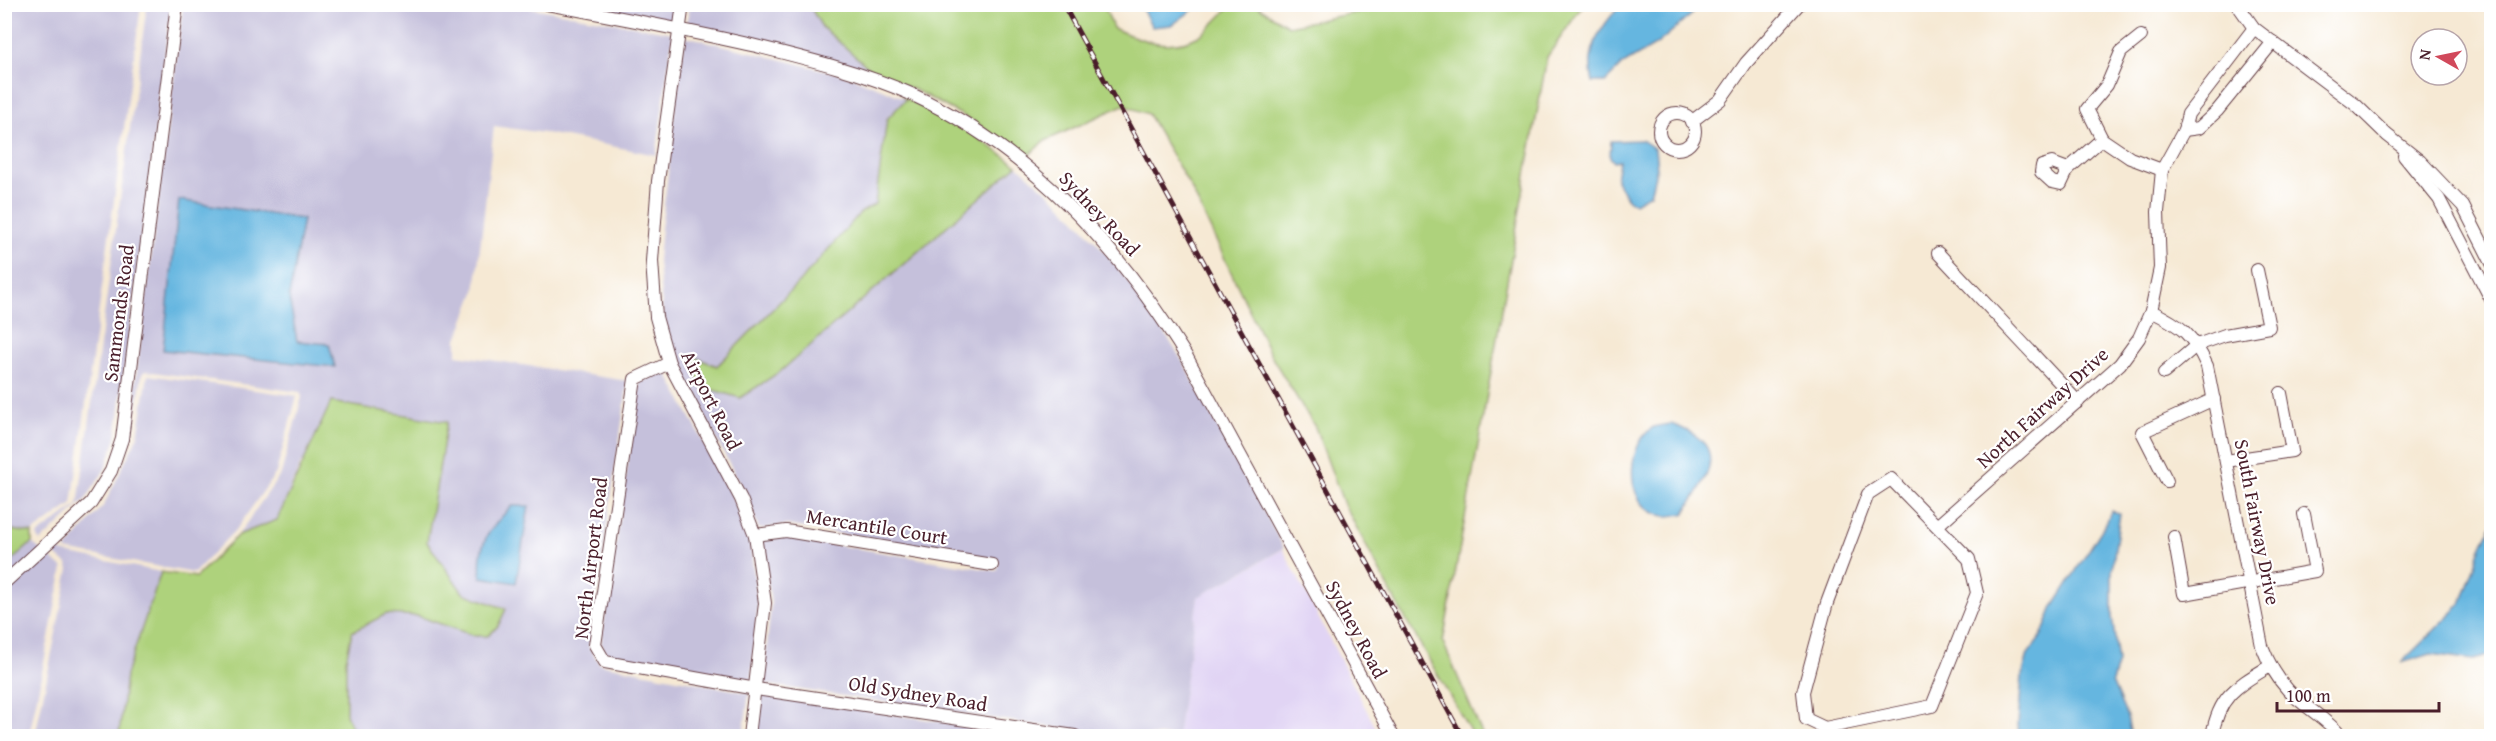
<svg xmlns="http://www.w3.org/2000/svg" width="2496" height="741" viewBox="0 0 2496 741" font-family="'Gentium Book Plus',serif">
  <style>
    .built { fill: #e1d4f4 }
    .industrial { fill: #c5c0db; fill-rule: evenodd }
    .green { fill: #aed27b; stroke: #7c7853; stroke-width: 1.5 }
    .water { fill: #65b6e0; stroke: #586a86; stroke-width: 1.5 }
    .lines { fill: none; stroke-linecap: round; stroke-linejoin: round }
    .minor-casing { stroke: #643d44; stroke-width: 14 }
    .minor { stroke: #fff; stroke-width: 12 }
    .rail-casing { stroke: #4a1f2b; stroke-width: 5 }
    .rail { stroke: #fff; stroke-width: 3; stroke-dasharray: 9; stroke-linecap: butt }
    .labels { text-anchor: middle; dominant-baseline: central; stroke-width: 4.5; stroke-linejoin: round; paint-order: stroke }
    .street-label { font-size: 20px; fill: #4a1f2b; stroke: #fff }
  </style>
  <rect width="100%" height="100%" fill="#fff"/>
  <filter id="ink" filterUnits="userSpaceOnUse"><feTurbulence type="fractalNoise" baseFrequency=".0167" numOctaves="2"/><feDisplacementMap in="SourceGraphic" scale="12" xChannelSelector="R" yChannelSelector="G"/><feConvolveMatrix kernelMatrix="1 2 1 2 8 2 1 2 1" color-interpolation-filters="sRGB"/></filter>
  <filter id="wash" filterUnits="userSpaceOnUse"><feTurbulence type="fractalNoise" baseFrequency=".008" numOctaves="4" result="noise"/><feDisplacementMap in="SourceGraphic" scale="24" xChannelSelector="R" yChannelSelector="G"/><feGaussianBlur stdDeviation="1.35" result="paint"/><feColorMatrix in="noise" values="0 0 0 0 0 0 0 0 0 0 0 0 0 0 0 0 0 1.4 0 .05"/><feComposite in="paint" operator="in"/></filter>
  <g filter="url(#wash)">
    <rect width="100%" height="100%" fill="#f6e9d4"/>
    <path class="built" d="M1283,549l97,187h-203l21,-139z"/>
    <g class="industrial">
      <path d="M4,5h137l-69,499 -40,29 -27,-4z"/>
      <path d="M147,5h24l-55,433 -11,31 -19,30 -46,43 -3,-7 41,-30z"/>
      <path d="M183,5h332l158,28 -17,122 -105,-21 -57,-8 -19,166 -18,47v16l171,26 -39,266 11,17 149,29 -6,43h-387l-10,-22v-54l6,-27 33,-19 33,2 57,20h13l18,-28 -43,-15 -36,-51 20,-120 -146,41 -24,57 -39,15 43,-61 21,-77 -2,-5 -155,-21 -3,3 -9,60 -9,17 4,-11zM179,200l123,19 -13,78 8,45zM512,506h17l-13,76 -35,-5z"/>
      <path d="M578,5h99l-3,17z"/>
      <path d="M689,5h120l13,22 55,48 -21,-8 -65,-18 -104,-25z"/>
      <path d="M685,36l167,41 54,22 -19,20 -12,85 -15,9 -56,64 -87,89 -22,-8 45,40 41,-27 236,-206 46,41 43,47 43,55 34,54 101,186 -86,49 -21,139h-65l-349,-52 8,-80 -9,-64 24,-3 211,34 2,-10 -212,-36 -28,4 -12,-32 -72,-136 -12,-45 -5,-55 3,-32 9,-71 -2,-1z"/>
      <path d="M666,371l69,130 14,35 9,67 -7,79 -142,-25 -8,-13 39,-262z"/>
      <path d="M148,375l149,21 -21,77 -38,54 -44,46 -129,-23 39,-45 34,-69z"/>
      <path d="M102,496l-3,6 -38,45v5l100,20 -35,103 -7,61h-84l34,-167 -2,-5 -18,-14 46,-43z"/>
      <path d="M32,543l31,25 -34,168h-24l-1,-170z"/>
      <path d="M762,695l215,32h-5v9h-216z"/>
    </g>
    <g class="green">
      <path d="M809,5h295l9,23c27,12 56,24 86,8 10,-6 19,-18 28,-26l2,-5h27l32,21 107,-21h188l-36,52 -104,585 40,94h-10l-76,-132 -54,-102 -28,-75 -44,-71 -81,-170 -42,-72 -25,-9 -80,37 -17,16 -53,-37 -58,-31 -38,-15 -55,-48z"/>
      <path d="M903,97l64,33 50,35 -236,206 -41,27 -41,-12 -5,-29 23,9 87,-89 56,-64 15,-9 12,-85 18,-19z"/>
      <path d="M331,402l116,20 -20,120 36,51 43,16 -8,17 -10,10h-13l-57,-20 -32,-2 -34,18 -6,28v54l10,22h-237l7,-61 35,-103 35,5 42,-42 39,-15z"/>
      <path d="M4,529l28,4v10l-27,23z"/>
    </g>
    <g class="water">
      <path d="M1140,5h56l-1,3 -23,17 -20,2z"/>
      <path d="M1621,5h76l-7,11 -33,28 -34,20 -18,18h-12c-9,-31 8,-56 28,-77z"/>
      <path d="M1642,140l13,9 2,19 -7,26 -15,9 -6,-2 -13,-21 3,-19 -5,1 -4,-5 1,-16z"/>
      <path d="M179,200l124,19 -14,78 8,44 32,3 6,23 -172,-17z"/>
      <path d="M1671,424c59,20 40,49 13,90 -6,0 -14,3 -19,2 -41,-5 -41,-68 -13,-88 5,-3 13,-3 19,-4z"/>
      <path d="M512,506h17l-13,77 -35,-6c-4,-34 8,-48 31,-71z"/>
      <path d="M2111,511l9,2 -8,58v45l6,46 -6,20 15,35 4,19h-112l-1,-12 4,-48 6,-22 13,-17 12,-30 53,-84z"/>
      <path d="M2491,526v129l-18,5 -42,-6 -30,9 60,-59 18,-51z"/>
    </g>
  </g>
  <g filter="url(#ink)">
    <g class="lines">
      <defs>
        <g id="minor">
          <path d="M547,4c70,13 139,26 209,42 52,13 106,26 155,48 121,56 209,154 277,265l205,377"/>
          <path d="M683,4l-25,177 -6,80 4,56 13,46 72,136 14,36 10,68 -16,133"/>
          <path d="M2237,4l17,24 102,77 31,30 33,26 43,45 29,57"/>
          <path d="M2141,36l-20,16 -14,33 -20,24 15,30 28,19 32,12"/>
          <circle cx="1677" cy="131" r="18"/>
          <path d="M1691,122l29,-22 26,-37 53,-59"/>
          <path d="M2184,130l15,-2 18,-17 56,-69"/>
          <path d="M2404,156l35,43 53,102"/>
          <path d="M2068,169l-7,15 -9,-2 -11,-10 1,-6 10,-3 16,6 34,-30"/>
          <path d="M1938,253l140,149"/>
          <path d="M2151,311c31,15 42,24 56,55l55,280c6,16 14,31 26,44 16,17 38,28 53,46"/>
          <path d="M669,363l-34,16 -40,266 10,17 151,27 319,47"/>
          <path d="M2164,373l33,-28 28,-10 44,-8 -12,-57"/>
          <path d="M2226,461l66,-10 -11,-58"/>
          <path d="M1891,479l78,80 8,34 -45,113 -107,22 -19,-9 -3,-27 24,-89 41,-109z"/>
          <path d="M2167,481l-25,-49 72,-33"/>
          <path d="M1938,525l182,-161 19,-26 12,-27 9,-43 -2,-56 4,-42 22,-40 4,-16 66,-86"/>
          <path d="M755,535l31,-4 206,34"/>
          <path d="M2174,537l10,57 131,-23 -11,-57"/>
          <path d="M4,583l87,-80 20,-32 11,-32 55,-435"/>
          <path d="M2212,736c7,-41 25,-50 58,-70"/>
        </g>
      </defs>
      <use href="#minor" class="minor-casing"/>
      <use href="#minor" class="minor"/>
      <defs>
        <path id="rail" d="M1063,4l399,732"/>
      </defs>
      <use href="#rail" class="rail-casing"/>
      <use href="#rail" class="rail"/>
    </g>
  </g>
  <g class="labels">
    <g class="street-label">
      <text transform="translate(1100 213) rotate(47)">Sydney Road</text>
      <text transform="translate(118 313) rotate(-83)">Sammonds Road</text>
      <text transform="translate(712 400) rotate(63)">Airport Road</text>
      <text transform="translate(2042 407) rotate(-42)">North Fairway Drive</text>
      <text transform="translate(2258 522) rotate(79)">South Fairway Drive</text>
      <text transform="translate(877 526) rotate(9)">Mercantile Court</text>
      <text transform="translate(590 558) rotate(-83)">North Airport Road</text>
      <text transform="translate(1357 629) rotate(62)">Sydney Road</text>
      <text transform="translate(918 693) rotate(9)">Old Sydney Road</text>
    </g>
  </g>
  <rect width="2496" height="741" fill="none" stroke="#fff" stroke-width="24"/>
  <g transform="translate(2439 57) rotate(279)"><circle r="28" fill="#ffffff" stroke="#b7a5aa" stroke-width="1.5"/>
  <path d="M0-4.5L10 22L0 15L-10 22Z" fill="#d1495b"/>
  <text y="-9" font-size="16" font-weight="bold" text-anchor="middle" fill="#4a1f2b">N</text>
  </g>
  <path d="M2277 702v9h162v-9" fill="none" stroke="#4a1f2b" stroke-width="3"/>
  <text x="2286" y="702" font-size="18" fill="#4a1f2b" stroke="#ffffff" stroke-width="4.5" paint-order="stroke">100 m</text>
</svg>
